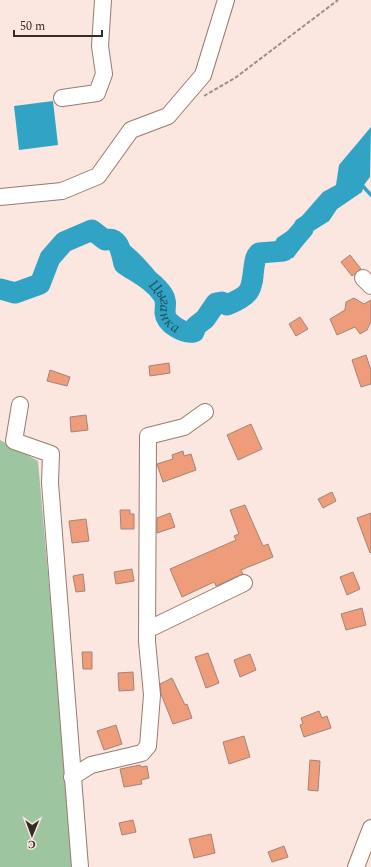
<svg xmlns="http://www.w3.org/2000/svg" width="371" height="867" viewBox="0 0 371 867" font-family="Spectral,serif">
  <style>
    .green { fill: #9dc6a0 }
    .water { fill: #31a3c5 }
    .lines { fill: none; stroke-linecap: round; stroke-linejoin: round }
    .stream { stroke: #31a3c5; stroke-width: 3.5 }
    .river { stroke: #31a3c5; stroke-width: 21 }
    .building { fill: #ee9c79; stroke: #a28578 }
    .minor-casing { stroke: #977a6e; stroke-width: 18 }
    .path { stroke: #9d8d87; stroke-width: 2; stroke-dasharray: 4 2; stroke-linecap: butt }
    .minor { stroke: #fff; stroke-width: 16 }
    .labels { text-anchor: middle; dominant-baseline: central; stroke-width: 3; stroke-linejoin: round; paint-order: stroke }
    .water-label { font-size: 15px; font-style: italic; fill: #22505f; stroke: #fbe7df }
  </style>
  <rect width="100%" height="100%" fill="#fbe7df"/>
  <path class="green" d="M0,440l38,21 36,406h-74z"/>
  <g class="water">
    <path d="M53,101l5,44 -39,5 -5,-44z"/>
    <path d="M371,127l-1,50 -6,8 -2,7 -25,17 -8,12 -16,10 -20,27h-4l-14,-16 2,-4 15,-10 4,-8 6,-4 21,-24 13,-7 3,-20z"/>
    <path d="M111,234c17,4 51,42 57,58l-5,3 -2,-1c-18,-13 -57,-34 -50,-60z"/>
    <path d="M259,271l4,3c2,14 -7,19 -17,27l-7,-13 10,-16z"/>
  </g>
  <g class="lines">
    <path class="stream" d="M361,184l10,11"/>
    <path class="river" id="s1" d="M0,289l15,4 25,-9 10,-26 14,-16 28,-12 13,10c15,-4 16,13 19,24 13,9 30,17 39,31 4,6 2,11 2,18 1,11 19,21 29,19l2,-6 9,-7 11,-16 6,-1 5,3c24,-11 24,-12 27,-38 1,-6 1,-10 5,-14l25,-2 19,-22"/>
  </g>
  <g class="building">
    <path d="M350,255l11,14 -9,7 -11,-14z"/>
    <path d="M354,298l10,6 7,-4v22l-4,8 -7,4 -5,-7 -18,8 -7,-16 15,-9 1,-8z"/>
    <path d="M300,317l8,12 -12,7 -7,-12z"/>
    <path d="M366,355l5,15v14l-10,3 -9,-27z"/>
    <path d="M169,363l1,10 -20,3 -1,-10z"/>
    <path d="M50,370l20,7 -3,9 -20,-5z"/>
    <path d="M86,415l2,15 -17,2 -1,-15z"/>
    <path d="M251,424l11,25 -24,11 -11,-25z"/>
    <path d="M183,451l1,5 7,-2 5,16 -33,12 -6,-18 16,-5 -1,-4z"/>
    <path d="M332,492l4,9 -13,7 -5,-9z"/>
    <path d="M245,505l18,41 5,-2 5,13 -32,13 2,4 -27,12 -2,-4 -32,15 -12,-28 66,-29 -2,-4 5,-2 -9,-24z"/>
    <path d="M120,510h10v4h4v15h-13z"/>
    <path d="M170,513l5,14 -18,6v-15z"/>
    <path d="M371,513v39l-1,1 -13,-35z"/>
    <path d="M86,519l3,22 -17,2 -3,-22z"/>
    <path d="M132,569l2,12 -18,3 -2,-12z"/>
    <path d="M353,572l7,17 -13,6 -7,-18z"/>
    <path d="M83,574l2,17 -9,1 -3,-16z"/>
    <path d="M362,608l4,17 -20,5 -5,-16z"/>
    <path d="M82,652h10v17h-9z"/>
    <path d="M208,653l11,30 -13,5 -11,-31z"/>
    <path d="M250,654l6,16 -16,7 -6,-17z"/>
    <path d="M133,672l1,18 -15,1 -1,-18z"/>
    <path d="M172,678l13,27 2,-1 5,14 -19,6 -12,-30 -1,-10z"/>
    <path d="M319,711l3,7 5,-2 4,12 -27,9 -4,-12 3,-1 -2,-6z"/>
    <path d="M116,725l6,19 -18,6 -7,-19z"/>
    <path d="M244,736l6,21 -21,7 -6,-22z"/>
    <path d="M310,760l10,1 -2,30 -10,-1z"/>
    <path d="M140,765l1,2 6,-1 2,12 -8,2 1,4 -18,3 -4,-18z"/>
    <path d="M133,820l3,12 -14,3 -3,-12z"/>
    <path d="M211,834l4,19 -21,5 -5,-19z"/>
    <path d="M284,846l4,11 -16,5 -4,-10z"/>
  </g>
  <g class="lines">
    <defs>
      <g id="minor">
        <path d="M62,98l35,-5 7,-19 -4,-28 3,-46"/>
        <path d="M0,197l62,-6 36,-15 33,-46 37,-14 35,-41 23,-75"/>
        <path d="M363,278l8,8"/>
        <path d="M20,405l-6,36 37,13 -1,29 30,384"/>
        <path d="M147,630l97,-47"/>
        <path d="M72,777l19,-12 51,-12 6,-7 4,-51 -5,-54 1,-205 36,-9 21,-15"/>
        <path d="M356,867l15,-39"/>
      </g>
    </defs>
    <use href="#minor" class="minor-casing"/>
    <path class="path" d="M204,96l31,-18 103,-78"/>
    <use href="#minor" class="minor"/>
  </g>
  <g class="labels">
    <g class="water-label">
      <text stroke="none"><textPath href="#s1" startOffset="235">Цыганка</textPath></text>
    </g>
  </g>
  <g transform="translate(32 835) rotate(181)" stroke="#fbe7df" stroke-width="3" paint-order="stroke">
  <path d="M0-3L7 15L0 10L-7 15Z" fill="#372b26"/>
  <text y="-6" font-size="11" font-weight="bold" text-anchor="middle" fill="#372b26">С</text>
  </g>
  <path d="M14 30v6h88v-6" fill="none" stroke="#372b26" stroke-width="2"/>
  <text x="20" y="30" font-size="12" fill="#372b26" stroke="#fbe7df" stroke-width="3" paint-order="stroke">50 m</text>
</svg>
